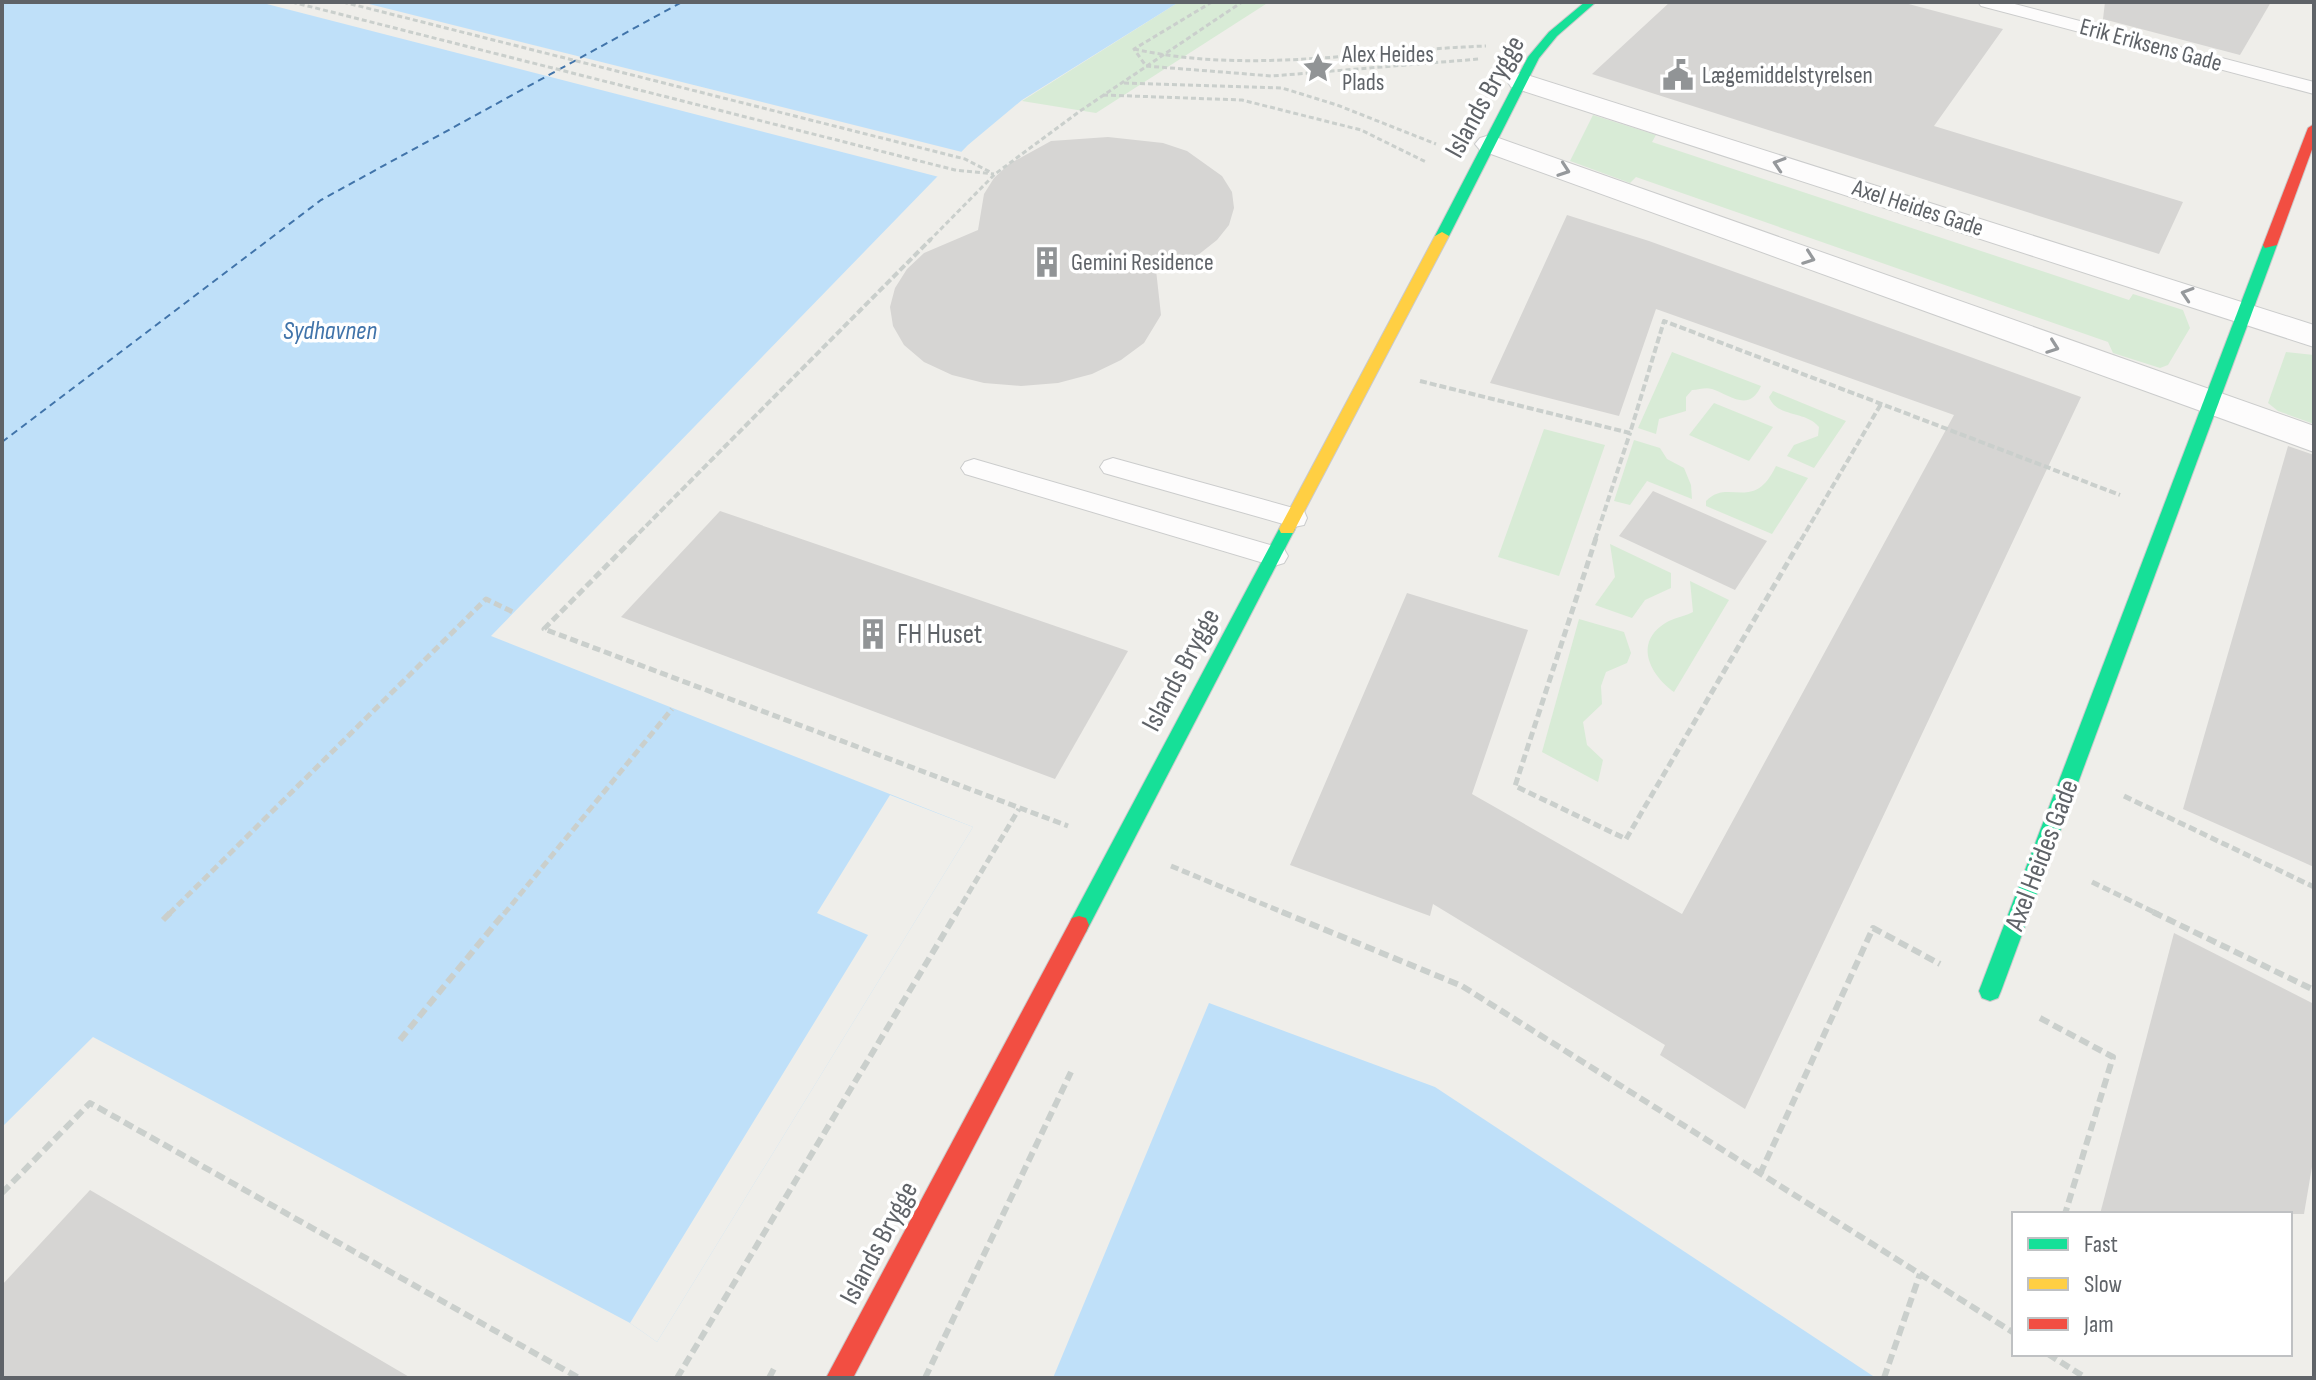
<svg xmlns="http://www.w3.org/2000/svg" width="2316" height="1380" viewBox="0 0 2316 1380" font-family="'Sofia Sans Condensed',sans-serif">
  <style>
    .green { fill: #d8ebd6 }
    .water { fill: #bfe0f9 }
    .pier { fill: #efeeea }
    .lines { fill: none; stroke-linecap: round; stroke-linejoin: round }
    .ferry { stroke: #4174aa; stroke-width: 2; stroke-dasharray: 7 5; stroke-linecap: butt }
    .building { fill: #d6d5d3 }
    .lane-casing { stroke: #cbcccc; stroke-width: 2 }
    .street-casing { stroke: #cbcccc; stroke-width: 2 }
    .fast-casing { stroke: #cacacb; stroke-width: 2 }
    .slow-casing { stroke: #cacacb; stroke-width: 2 }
    .jam-casing { stroke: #cacacb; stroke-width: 2 }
    .path-far3 { stroke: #cacfcc; stroke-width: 3; stroke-dasharray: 5 3; stroke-linecap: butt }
    .path-far2 { stroke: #cacfcc; stroke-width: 4; stroke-dasharray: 7 3; stroke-linecap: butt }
    .path-far1 { stroke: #cacfcc; stroke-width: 5; stroke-dasharray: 8 4; stroke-linecap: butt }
    .path { stroke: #cacfcc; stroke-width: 6; stroke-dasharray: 10 5; stroke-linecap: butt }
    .lane { fill: #fdfcfc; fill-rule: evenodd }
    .street { fill: #fdfcfc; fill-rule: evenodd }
    .fast { fill: #16e098; fill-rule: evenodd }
    .slow { fill: #ffcf43; fill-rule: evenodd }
    .jam { fill: #f24e42; fill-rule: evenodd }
    .oneway { stroke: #96999c }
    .labels { text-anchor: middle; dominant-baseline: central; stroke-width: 7; stroke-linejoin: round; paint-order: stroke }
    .far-street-label { font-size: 24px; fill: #5f6368; stroke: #fff }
    .far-poi-label { font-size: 24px; fill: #5f6368; stroke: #fff; text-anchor: start }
    .far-water-label { font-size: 26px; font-style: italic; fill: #4174aa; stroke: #fff }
    .street-label { font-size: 28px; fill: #5f6368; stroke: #fff }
    .poi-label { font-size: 28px; fill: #5f6368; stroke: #fff; text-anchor: start }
  </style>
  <rect width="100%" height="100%" fill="#efeeea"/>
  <g class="green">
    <path d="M1179,2h90l-173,111 -74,-12z"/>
    <path d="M1593,115l63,20 -4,7 477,158 4,-6 50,16 7,18 -22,37 -8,3 -47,-15 -5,-11 -472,-165 -6,6 -60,-22z"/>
    <path d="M1672,352l89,34c-12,27 -31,9 -49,3 -7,-2 -13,1 -20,1l-6,7v14l-27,8 -3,15 -18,-6z"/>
    <path d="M2286,352l28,3v69l-36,-13 -10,-8z"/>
    <path d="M1773,391l73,30 -32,47 -27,-12 7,-11 24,-9 1,-9c-14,-17 -42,-9 -50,-30z"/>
    <path d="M1714,403l59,24 -24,34 -60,-26z"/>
    <path d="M1544,429l61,16 -46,131 -61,-19z"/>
    <path d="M1634,440l26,8 7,11 17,9 7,17 1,14 -45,-18 -17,24 -16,-4z"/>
    <path d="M1776,466l32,12 -36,56 -66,-28v-5c23,-24 47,13 70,-35z"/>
    <path d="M1610,544l61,29v15l-26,12 -13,18 -37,-13 20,-28z"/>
    <path d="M1690,581l39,19 -55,92c-26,-19 -41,-52 -5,-71 8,-4 17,-5 24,-9z"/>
    <path d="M1579,619l45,13 7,21 -4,10 -21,9 -5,14 1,18 -19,18 4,23 16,15 -5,22 -56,-30z"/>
  </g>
  <g class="water">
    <path d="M2,2h1177l-157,98 -54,45 -477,491 482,191 -316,515 -27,-19 -537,-286 -91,90z"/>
    <path d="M1209,1003l226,84 441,291h-823z"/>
  </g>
  <g class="pier">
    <path d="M259,2h102l605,151 -23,25z"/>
    <path d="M890,795l83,32 -316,515 -27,-19 238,-388 -51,-22z"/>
  </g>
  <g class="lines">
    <path class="ferry" d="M2,442l319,-242 361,-198"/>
  </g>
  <g class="building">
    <path d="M1670,2h231l102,27 -69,97 249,76 -24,52 -567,-180z"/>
    <path d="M2105,2h166l-31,53 -137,-36z"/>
    <path d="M1108,137l55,6 24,8 35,25 10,16 2,16 -5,17 -12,15 -19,15 -42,15 5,45 -17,28 -23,17 -29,14 -34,9 -37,3 -37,-3 -32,-8 -28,-13 -20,-17 -11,-19 -3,-19 5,-19 12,-19 17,-16 54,-23 6,-36 10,-16 15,-14 42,-23z"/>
    <path d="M1567,215l82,26 432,156 -336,712 -85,-54 5,-10 -232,-141 -3,12 -140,-51 117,-272 121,37 -56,164 210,120 272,-499 -298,-106 -37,107 -129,-33z"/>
    <path d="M2288,446l26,9v412l-131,-58z"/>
    <path d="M1653,491l114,50 -32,49 -116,-54z"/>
    <path d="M720,511l408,140 -73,128 -434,-162z"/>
    <path d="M2174,933l140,71v151l-10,59h-204z"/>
    <path d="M90,1190l321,188h-409v-93z"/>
  </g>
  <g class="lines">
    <defs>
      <g id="lane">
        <path d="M1978,2h29l307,80v12l-333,-88z"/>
        <path d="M1113,458l191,53 3,7 -3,7 -10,2 -190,-54 -4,-6 4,-6z"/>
        <path d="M974,459l310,90 4,7 -4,7 -10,3 -309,-92 -4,-6 4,-6z"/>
      </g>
      <g id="street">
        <path d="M1521,73l793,252v22l-803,-260 -4,-6 4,-6z"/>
        <path d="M1490,135l824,291v26l-834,-302 -5,-6 5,-6z"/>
      </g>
      <g id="fast">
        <path d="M1585,2h11l-39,34 -18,22 -90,178 -12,3 -2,-3 93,-179 21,-25z"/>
        <path d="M2270,241l7,4 -276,746 -3,7 -8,3 -8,-3 -3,-7 284,-746z"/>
        <path d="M1287,523l8,6 -209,403 -7,2 -7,-2 -3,-7 3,-7 207,-389z"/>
      </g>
      <path id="slow" d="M1442,232l7,4 -154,293 -2,4h-12l-2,-4 156,-293z"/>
      <g id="jam">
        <path d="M2314,124v20l-37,101 -12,3 -2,-3 45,-117z"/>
        <path d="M1079,916l7,2 3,7 -3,7 -233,446h-27l246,-460z"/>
      </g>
    </defs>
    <use href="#lane" class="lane-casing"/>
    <use href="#street" class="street-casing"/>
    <use href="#fast" class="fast-casing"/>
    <use href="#slow" class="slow-casing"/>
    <use href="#jam" class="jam-casing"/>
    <g class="path-far3">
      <path d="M292,2l663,168 39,4"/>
      <path d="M343,2l622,157 25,13"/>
      <path d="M1212,2l-78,47 12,17 126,10 207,-17"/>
      <path d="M1134,49c117,26 234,1 352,-3"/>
      <path d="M1124,83l158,5 55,17 99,39"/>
      <path d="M1103,95l139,5 119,30 65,32"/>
      <path d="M929,241l66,-67 85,-63 162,-109"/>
    </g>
    <g class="path-far2">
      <path d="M1420,381l210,52 34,-112 456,174"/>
      <path d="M632,540l299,-301"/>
      <path d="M1595,540l35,-107"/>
      <path d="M1801,540l80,-136"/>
    </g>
    <g class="path-far1">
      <path d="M634,538l-90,91 524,197"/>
      <path d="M1596,538l-81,248 111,53 176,-301"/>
      <path d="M2124,796l190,91"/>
      <path d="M1171,866l116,48"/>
      <path d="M2092,882l66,32"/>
      <path d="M169,914l317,-315 29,14"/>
      <path d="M504,914l168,-205"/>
      <path d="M956,914l63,-105"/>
    </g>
    <g class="path">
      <path d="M1282,912l180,74 552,347"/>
      <path d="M2153,912l161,78"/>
      <path d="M163,920l8,-8"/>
      <path d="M2040,1018l73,39 -48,157"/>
      <path d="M400,1040l105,-128"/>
      <path d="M1760,1174l113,-246 67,36"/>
      <path d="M2,1193l88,-90 489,275"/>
      <path d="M2048,1354l38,24"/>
      <path d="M677,1378l280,-466"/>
      <path d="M769,1378l7,-13"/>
      <path d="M925,1378l146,-306"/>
      <path d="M1884,1378l36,-104"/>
    </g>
    <use href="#lane" class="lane"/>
    <use href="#street" class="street"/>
    <use href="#fast" class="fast"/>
    <use href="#slow" class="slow"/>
    <use href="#jam" class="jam"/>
  </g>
  <defs><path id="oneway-chevron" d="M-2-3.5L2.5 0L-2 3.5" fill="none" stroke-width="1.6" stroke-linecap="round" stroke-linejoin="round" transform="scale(2)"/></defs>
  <g class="oneway">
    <use href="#oneway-chevron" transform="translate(1779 164) rotate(-162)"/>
    <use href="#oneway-chevron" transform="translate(1564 170) rotate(19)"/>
    <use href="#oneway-chevron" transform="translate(1809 258) rotate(20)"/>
    <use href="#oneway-chevron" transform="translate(2187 294) rotate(-162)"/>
    <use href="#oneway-chevron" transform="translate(2053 347) rotate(20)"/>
  </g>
  <defs>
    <symbol id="sight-bare" viewBox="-9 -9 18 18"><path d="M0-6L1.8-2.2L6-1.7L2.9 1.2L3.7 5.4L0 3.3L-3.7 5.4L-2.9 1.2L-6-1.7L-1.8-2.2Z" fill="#919496" stroke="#fff" stroke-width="2.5" paint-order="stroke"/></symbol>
    <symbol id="civic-bare" viewBox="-9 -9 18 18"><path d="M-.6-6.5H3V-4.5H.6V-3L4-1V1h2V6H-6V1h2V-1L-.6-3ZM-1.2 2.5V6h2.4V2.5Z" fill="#919496" stroke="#fff" stroke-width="2.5" paint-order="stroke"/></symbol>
    <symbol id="building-bare" viewBox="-9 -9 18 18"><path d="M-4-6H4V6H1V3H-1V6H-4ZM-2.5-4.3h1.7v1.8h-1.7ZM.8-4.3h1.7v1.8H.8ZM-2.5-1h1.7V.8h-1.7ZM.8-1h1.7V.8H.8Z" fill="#919496" stroke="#fff" stroke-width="2.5" paint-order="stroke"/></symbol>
  </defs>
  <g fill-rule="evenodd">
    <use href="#sight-bare" x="1296" y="46" width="44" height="44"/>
    <use href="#civic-bare" x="1656" y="53" width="44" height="44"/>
    <use href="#building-bare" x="1025" y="240" width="44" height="44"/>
    <use href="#building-bare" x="851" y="612" width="44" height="44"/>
  </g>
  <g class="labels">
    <g class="far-street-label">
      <text transform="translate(2151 45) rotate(15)">Erik Eriksens Gade</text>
      <text transform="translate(1918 208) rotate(18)">Axel Heides Gade</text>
    </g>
    <g class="far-poi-label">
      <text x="1342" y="54">Alex Heides<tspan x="1342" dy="28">Plads</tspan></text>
      <text x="1702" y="75">Lægemiddelstyrelsen</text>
      <text x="1071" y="262">Gemini Residence</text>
    </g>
    <g class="far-water-label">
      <text x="330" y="331">Sydhavnen</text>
    </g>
    <g class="street-label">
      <text transform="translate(1485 97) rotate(-61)">Islands Brygge</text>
      <text transform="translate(1181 670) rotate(-62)">Islands Brygge</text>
      <text transform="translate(2042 855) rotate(-69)">Axel Heides Gade</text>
      <text transform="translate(879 1243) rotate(-62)">Islands Brygge</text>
    </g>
    <g class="poi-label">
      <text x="897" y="634">FH Huset</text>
    </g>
  </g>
  <rect width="2316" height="1380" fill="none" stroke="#5f6368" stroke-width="8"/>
  <rect x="2012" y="1212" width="280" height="144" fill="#ffffff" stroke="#bfc1c3" stroke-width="2"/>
  <rect x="2028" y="1238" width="40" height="12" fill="#16e098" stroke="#bfc1c3" stroke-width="2"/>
  <text x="2084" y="1252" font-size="24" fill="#5f6368">Fast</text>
  <rect x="2028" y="1278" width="40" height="12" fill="#ffcf43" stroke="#bfc1c3" stroke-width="2"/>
  <text x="2084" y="1292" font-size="24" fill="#5f6368">Slow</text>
  <rect x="2028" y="1318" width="40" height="12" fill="#f24e42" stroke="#bfc1c3" stroke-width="2"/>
  <text x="2084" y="1332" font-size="24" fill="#5f6368">Jam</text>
</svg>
